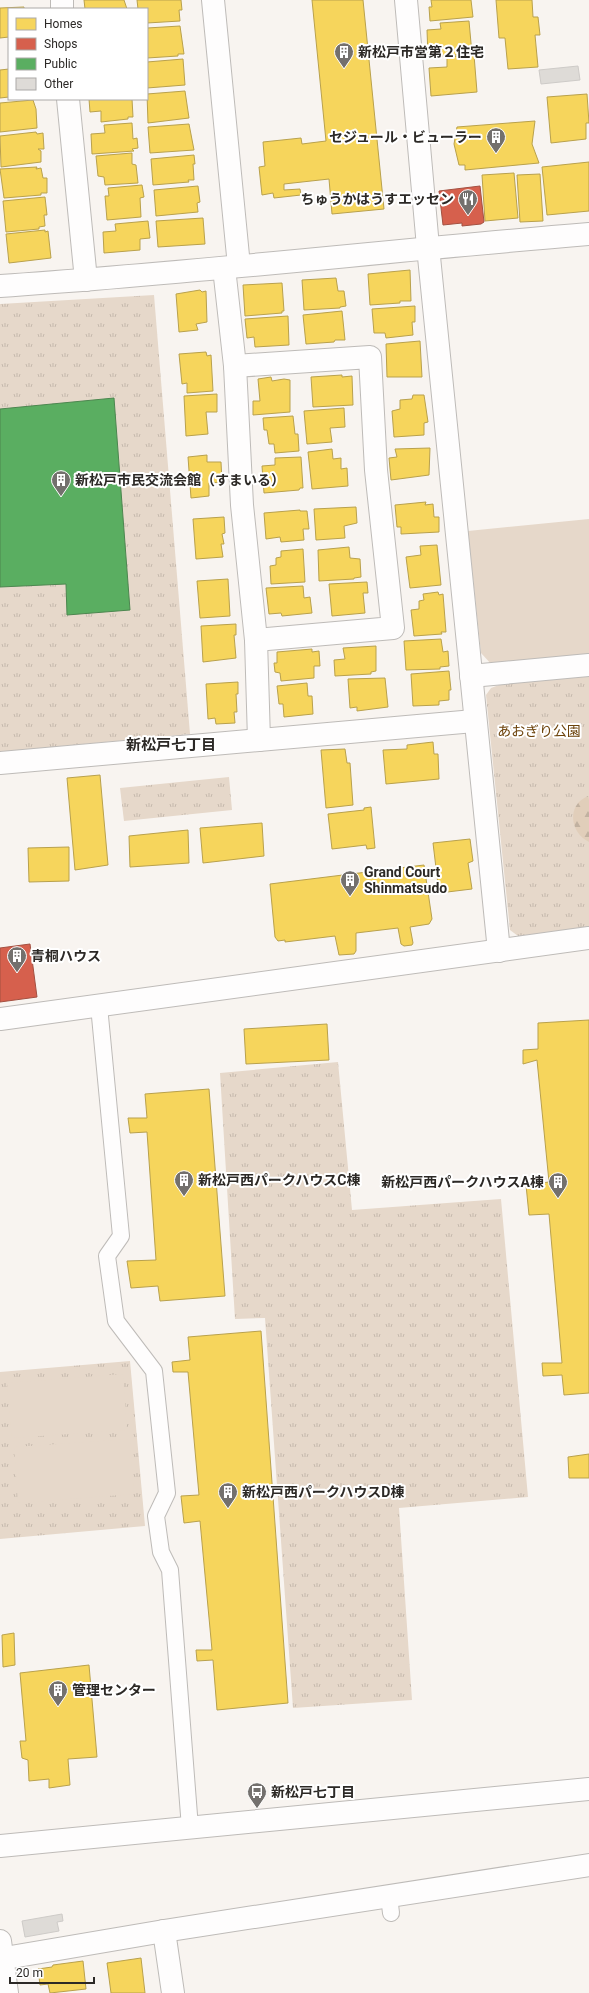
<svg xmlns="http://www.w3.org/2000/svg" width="589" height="1993" viewBox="0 0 589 1993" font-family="Roboto,'Noto Sans JP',sans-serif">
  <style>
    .grass { fill: url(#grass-tufts) }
    .forest { fill: url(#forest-firs) }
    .pitch { fill: #e6d8ca }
    .homes { fill: #f6d55c; stroke: #b9a14c }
    .shops { fill: #d6604d; stroke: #a35041 }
    .public { fill: #5aae61; stroke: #4c864f }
    .building { fill: #dedbd7; stroke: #cecbc8 }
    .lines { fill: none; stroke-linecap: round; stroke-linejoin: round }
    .service-casing { stroke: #bebbb8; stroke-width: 18 }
    .minor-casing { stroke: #bebbb8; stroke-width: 24 }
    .tertiary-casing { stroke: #bebbb8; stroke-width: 24 }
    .service { stroke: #fefdfd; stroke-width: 16 }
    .minor { stroke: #fefdfd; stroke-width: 22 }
    .tertiary { stroke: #fefdfd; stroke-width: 22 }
    .labels { text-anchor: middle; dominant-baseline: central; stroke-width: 4; stroke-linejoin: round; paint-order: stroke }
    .poi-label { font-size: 14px; font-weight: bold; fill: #2c2926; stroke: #fff; text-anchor: start }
    .park-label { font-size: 14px; fill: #6c420a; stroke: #fff }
    .neighbourhood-label { font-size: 15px; font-weight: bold; fill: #2c2926; stroke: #fff }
  </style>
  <defs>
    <pattern id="grass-tufts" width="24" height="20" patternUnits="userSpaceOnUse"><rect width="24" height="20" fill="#e6d8ca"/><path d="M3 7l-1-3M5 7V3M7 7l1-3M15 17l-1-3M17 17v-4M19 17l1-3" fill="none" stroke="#c5b9ad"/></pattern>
    <pattern id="forest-firs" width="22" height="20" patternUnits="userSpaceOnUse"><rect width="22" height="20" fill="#e1ceba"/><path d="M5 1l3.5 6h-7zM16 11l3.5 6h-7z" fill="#c1b1a0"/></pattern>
  </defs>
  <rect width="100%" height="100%" fill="#f8f4f0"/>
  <g class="grass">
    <path d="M154,295l36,439 -190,18v-448z"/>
    <path d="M589,674v254l-67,11 -12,-9 -24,-235 5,-7 8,-3z"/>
    <path d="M229,777l3,33 -108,11 -4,-33z"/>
    <path d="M338,1062l14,148 149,-11 27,298 -129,11 13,192 -119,8 -28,-390 -30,1 -15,-246z"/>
    <path d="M130,1361l15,165 -145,13v-167z"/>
  </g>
  <path class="forest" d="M588,796l1,4v42c-19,-9 -23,-37 -1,-46z"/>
  <g class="pitch">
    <path d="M589,519v138l-97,8 -11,-12 -13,-122z"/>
    <path d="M123,1374l4,56 -115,8 -5,-55z"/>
    <path d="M130,1439l4,55 -116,9 -4,-56z"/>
  </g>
  <g class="homes">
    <path d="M84,0h40l3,9h-42z"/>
    <path d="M137,0h44l1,10h-3l1,11 -33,2v-14h-9z"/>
    <path d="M312,0h51l21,209 -52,5 -3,-35 -45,5v6l16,-1 1,6 -27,3 -1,-5 -11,2 -3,-28 6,-1 -2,-24 38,-4 1,6 24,-3z"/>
    <path d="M431,0h40l2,17 -43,4 -1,-14h3z"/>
    <path d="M496,0h36l1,17h5l2,18h-5l3,32 -30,2 -3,-31h-6z"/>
    <path d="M24,7v2h-15v28l-9,1v-30z"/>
    <path d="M469,21l3,33 -44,3 -1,-27 14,-1 -1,-6z"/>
    <path d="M180,26l4,28h-6v2l-31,2v-30z"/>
    <path d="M474,55l3,37 -46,4 -2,-28 18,-1v-10z"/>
    <path d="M183,59l2,26 -38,3v-26z"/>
    <path d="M9,69v28l-9,1v-28z"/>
    <path d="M185,91l4,27 -41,5 -1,-29z"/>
    <path d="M587,94l2,29h-3v16l-35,4 -4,-46z"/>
    <path d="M89,99h43l1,18h-5v2l-27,3v-11l-11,1z"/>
    <path d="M33,100l3,9 1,19 -37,4v-29z"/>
    <path d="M535,121l-3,23 7,19 -74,7v-5h-6l-5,-21 3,-17z"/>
    <path d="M132,123l1,16 4,-1 1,10 -6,1 2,2 -42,3 -1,-20 14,-1 -1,-8z"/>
    <path d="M189,124l5,26 -44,3 -2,-26z"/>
    <path d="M36,132l1,2 6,-1 1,16h-6l3,2v11l-40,5 -1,-31z"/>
    <path d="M132,153v11l4,1 2,18 -33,2 -1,-8 -6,-1 -2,-20z"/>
    <path d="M194,155l1,9h-2l1,16h-6l1,2 -36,3 -2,-26z"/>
    <path d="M589,162v49l-42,4 -5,-48z"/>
    <path d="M37,167l-1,2 5,-1 2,10h4v15h-6v2l-37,3 -4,-29z"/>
    <path d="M514,173l4,45 -33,3 -3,-46z"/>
    <path d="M540,174l3,47 -23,1 -3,-47z"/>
    <path d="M142,185l2,12 -4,1 1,19 -34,3 -2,-24h4l-1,-8z"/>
    <path d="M198,186l2,16 -3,1 1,9 -42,4 -2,-26z"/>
    <path d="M45,197l2,18h-3l1,11 -6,1v2l-33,3 -3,-31z"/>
    <path d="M203,218l2,26 -47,3 -2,-26z"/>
    <path d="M148,221l2,17 -10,1v11l-36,3 -1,-21 13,-1 -1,-7z"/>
    <path d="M45,230v2l3,-1 3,27 -42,5 -3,-29z"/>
    <path d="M410,270l1,31h-11v2l-30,2 -2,-31z"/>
    <path d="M336,278l2,13h6l2,15 -6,1v1l-36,2 -2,-30z"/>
    <path d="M282,283l2,28h-2v2l-37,3 -2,-31z"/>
    <path d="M200,290l2,2 4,-1 1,31 -11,2 2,6 -19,2 -3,-38z"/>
    <path d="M415,306v16h-3l1,13 -27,3 -1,-5h-11l-2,-24z"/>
    <path d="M342,311l3,29h-10l-1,2 -28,2 -3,-29z"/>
    <path d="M288,316l1,29 -34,2 -1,-10 -7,1 -2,-19z"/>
    <path d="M420,341l2,36h-35l-1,-33z"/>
    <path d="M206,352l1,4 4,-1 2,36 -26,2v-10l-5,1 -3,-30z"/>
    <path d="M342,375v2l10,-1 1,29 -40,2 -2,-30z"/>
    <path d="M271,377l1,4 12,-2 6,1v32l-37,3v-14h7l-2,-22z"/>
    <path d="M217,394v18h-11l2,22 -22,2 -2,-40z"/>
    <path d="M413,395h11l4,27 -4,1v12l-30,2 -2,-26 8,-2v-9l12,-1z"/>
    <path d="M344,408l1,19 -15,1 2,14 -25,2 -3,-33z"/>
    <path d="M293,416l2,18h3l1,17 -24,2 -1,-9h-5l-2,-14h-3l-1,-12z"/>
    <path d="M430,448l-1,27 -38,5 -2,-22 8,-1 -2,-8z"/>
    <path d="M332,449l1,10 8,-1v11l6,-1 1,18 -36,3 -4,-37z"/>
    <path d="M207,455v7h14l1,20 -13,1v13l-18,2 -3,-41z"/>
    <path d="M301,457l2,31h-3l-1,2 -35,3 -2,-27 13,-1v-7z"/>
    <path d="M426,502l-1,3 8,-1 1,13h5v15l-38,2v-7h-4l-2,-22z"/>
    <path d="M356,507l1,16 -13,3 1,12 -29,2 -2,-31z"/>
    <path d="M300,510v1h7l2,18h-6l1,11 -23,2 -1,-5 -14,2 -2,-26z"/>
    <path d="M224,517l1,16 -3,1 2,10h-3l2,13 -27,2 -3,-40z"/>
    <path d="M437,545l4,40 -31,3 -4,-31 15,-2 -1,-9z"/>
    <path d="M349,547l1,11 10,1 1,18 -7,1v1l-35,2 -1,-31z"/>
    <path d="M303,549l2,33 -34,2 -1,-18 6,-1v-7l5,-1v-6z"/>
    <path d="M228,579l2,37 -30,2 -3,-37z"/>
    <path d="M367,582l1,11h-5l2,20 -33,3 -3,-32z"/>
    <path d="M303,586l1,12 6,-1 2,16 -30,3 -1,-3 -12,1 -3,-26z"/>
    <path d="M438,592l1,3 4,-1 3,38h-5l1,2 -28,2 -3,-26 8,-1v-8l5,-1 -1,-6z"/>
    <path d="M236,624v11h-2l2,23 -33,4 -2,-36z"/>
    <path d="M441,639l2,13 5,-1 1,15 -9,1v2l-34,1 -2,-29z"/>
    <path d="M376,646v25l-5,1v2l-36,2 -1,-16 11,-1 -2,-11z"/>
    <path d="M312,649v3l7,-1 1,15h-6v12l-33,3 -1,-8 -5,-1 -1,-9h3v-11z"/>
    <path d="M449,671l2,19h-2v10l-10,1v4l-26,1 -2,-32z"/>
    <path d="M385,678l3,29 -31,4v-4l-7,1 -2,-29z"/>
    <path d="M238,682v12h-2l1,18h-3l1,11 -19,1 -1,-6 -7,1 -2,-35z"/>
    <path d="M307,683l1,13h4l1,18 -29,3 -1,-13h-4l-2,-18z"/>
    <path d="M433,742l1,12h4l1,25 -53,5 -3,-34 24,-1v-4z"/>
    <path d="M345,749l2,14h3l3,42 -27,3 -5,-58z"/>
    <path d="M100,775l8,90 -33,5 -8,-92z"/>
    <path d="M371,807l4,41 -8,1 -1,-4 -34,4 -4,-35 36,-4v-2z"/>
    <path d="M262,823l2,33 -61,7 -3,-35z"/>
    <path d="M188,830l1,33 -59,4 -1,-31z"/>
    <path d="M470,839l3,22 -5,2 4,26 -33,4 -6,-50z"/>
    <path d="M69,847v34l-40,1 -1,-34z"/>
    <path d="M424,865l8,54 -3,5 -19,3 3,16 -1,2 -8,1 -3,-2 -3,-16 -42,5v18l-2,3 -15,1 -4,-19 -50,6v-2l-7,1 -3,-4 -5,-53z"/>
    <path d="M589,1020v373l-25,2 -2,-20 -19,1 -1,-13h20l-13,-149 -20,1 -3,-30 23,-3 -12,-122 -14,4v-14l15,-1v-26z"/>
    <path d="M327,1024l2,36 -83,4 -2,-35z"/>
    <path d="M209,1089l16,207 -65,5 -2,-15 -27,2 -4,-27 29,-1 -9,-128 -17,1 -2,-15h19l-2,-24z"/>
    <path d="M261,1331l27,372 -71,7 -4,-50 -16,1 -1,-11h16l-12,-129 -16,2 -3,-27 18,-1 -11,-123h-15l-1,-10 18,-2 -2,-23z"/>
    <path d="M589,1454v24h-20l-1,-21z"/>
    <path d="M14,1633l1,32 -12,2 -1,-32z"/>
    <path d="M89,1665l8,92 -29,2 2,26 -21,3v-9l-20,2 -1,-21 -6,-2 -2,-17h6l-6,-68z"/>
    <path d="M141,1958l4,35h-34l-4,-30z"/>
    <path d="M83,1961l3,28 -36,4 -2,-9 -8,1 -2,-16 14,-2 1,-2z"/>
  </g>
  <g class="shops">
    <path d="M480,186l4,36 -3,2 -19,2v-3l-19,2 -4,-34z"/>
    <path d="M30,944l7,53 -37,5v-54z"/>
  </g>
  <path class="public" d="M114,398l16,212 -63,5 -1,-31 -66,3v-178z"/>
  <g class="building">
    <path d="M578,66l2,14 -39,4 -2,-14z"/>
    <path d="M62,1914l1,7 -6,1 2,9 -34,6 -3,-16z"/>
  </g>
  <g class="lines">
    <defs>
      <g id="service">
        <path d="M99,1006l22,230 -14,20 9,65 38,50 13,122 -11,23 5,36 9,18 20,258"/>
        <path d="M389,1896l2,17"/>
      </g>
      <g id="minor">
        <path d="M62,0v9"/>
        <path d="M213,0l26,266"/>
        <path d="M406,0l22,247 71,704"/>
        <path d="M68,99l18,181"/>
        <path d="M224,268l11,98 7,139 14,135 3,100"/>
        <path d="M0,286c197,-13 393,-36 589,-52"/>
        <path d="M235,366l135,-9 6,113 17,158 -137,12"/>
        <path d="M471,676l118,-11"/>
        <path d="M0,763l474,-42"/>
        <path d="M0,1019l589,-81"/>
        <path d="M0,1846l589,-57"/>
        <path d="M164,1931l9,62"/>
        <path d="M0,1959l164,-28 425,-66"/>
      </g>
      <path id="tertiary" d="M0,1941l7,52"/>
    </defs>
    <use href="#service" class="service-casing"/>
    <use href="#minor" class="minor-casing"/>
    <use href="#tertiary" class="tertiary-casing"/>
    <use href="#service" class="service"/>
    <use href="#minor" class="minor"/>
    <use href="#tertiary" class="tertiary"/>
  </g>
  <defs>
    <symbol id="building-pin" viewBox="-11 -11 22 30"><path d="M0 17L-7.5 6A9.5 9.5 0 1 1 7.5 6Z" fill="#73706d" stroke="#fff"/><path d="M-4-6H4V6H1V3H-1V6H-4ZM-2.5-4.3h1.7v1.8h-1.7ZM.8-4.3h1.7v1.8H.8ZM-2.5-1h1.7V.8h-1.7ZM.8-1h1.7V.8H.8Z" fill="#fff"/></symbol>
    <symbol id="restaurant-pin" viewBox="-11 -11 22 30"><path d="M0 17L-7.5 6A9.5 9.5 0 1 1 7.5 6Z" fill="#73706d" stroke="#fff"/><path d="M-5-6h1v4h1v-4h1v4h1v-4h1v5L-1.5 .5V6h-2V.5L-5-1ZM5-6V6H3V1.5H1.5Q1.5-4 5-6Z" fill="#fff"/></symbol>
    <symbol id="bus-pin" viewBox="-11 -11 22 30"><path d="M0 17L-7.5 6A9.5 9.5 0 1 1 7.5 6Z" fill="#73706d" stroke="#fff"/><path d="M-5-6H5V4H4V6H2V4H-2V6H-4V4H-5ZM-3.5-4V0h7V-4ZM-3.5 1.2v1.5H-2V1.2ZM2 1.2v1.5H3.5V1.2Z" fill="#fff"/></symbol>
  </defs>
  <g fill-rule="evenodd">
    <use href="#building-pin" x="333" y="41" width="22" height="30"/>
    <use href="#building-pin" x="485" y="126" width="22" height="30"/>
    <use href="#restaurant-pin" x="457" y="188" width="22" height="30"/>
    <use href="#building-pin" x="50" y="469" width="22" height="30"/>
    <use href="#building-pin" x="339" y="869" width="22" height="30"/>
    <use href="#building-pin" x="6" y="945" width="22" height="30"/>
    <use href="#building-pin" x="173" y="1169" width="22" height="30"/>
    <use href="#building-pin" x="547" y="1171" width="22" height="30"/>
    <use href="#building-pin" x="217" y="1481" width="22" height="30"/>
    <use href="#building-pin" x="47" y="1679" width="22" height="30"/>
    <use href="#bus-pin" x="246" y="1781" width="22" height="30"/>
  </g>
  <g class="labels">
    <g class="poi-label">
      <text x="358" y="52">新松戸市営第２住宅</text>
      <text x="482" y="137" text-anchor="end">セジュール・ビューラー</text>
      <text x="454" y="199" text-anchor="end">ちゅうかはうすエッセン</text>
      <text x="75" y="480">新松戸市民交流会館（すまいる）</text>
      <text x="364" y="872">Grand Court<tspan x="364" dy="16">Shinmatsudo</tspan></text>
      <text x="31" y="956">青桐ハウス</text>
      <text x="198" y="1180">新松戸西パークハウスC棟</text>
      <text x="544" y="1182" text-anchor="end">新松戸西パークハウスA棟</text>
      <text x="242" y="1492">新松戸西パークハウスD棟</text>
      <text x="72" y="1690">管理センター</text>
      <text x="271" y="1792">新松戸七丁目</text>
    </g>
    <g class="park-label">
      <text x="539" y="731">あおぎり公園</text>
    </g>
    <g class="neighbourhood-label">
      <text x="171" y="745">新松戸七丁目</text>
    </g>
  </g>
  <rect x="8" y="8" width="140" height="92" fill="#ffffff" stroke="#aba9a8"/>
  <rect x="16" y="18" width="20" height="12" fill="#f6d55c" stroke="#aba9a8"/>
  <text x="44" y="28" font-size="12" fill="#2c2926">Homes</text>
  <rect x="16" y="38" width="20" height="12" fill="#d6604d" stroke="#aba9a8"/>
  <text x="44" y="48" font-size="12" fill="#2c2926">Shops</text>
  <rect x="16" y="58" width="20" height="12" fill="#5aae61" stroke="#aba9a8"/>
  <text x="44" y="68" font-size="12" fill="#2c2926">Public</text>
  <rect x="16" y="78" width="20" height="12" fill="#dedbd7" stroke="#aba9a8"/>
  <text x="44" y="88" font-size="12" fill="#2c2926">Other</text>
  <path d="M10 1977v6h84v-6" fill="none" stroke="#2c2926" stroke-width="2"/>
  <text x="16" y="1977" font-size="12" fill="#2c2926" stroke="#ffffff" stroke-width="3" paint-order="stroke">20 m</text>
</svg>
